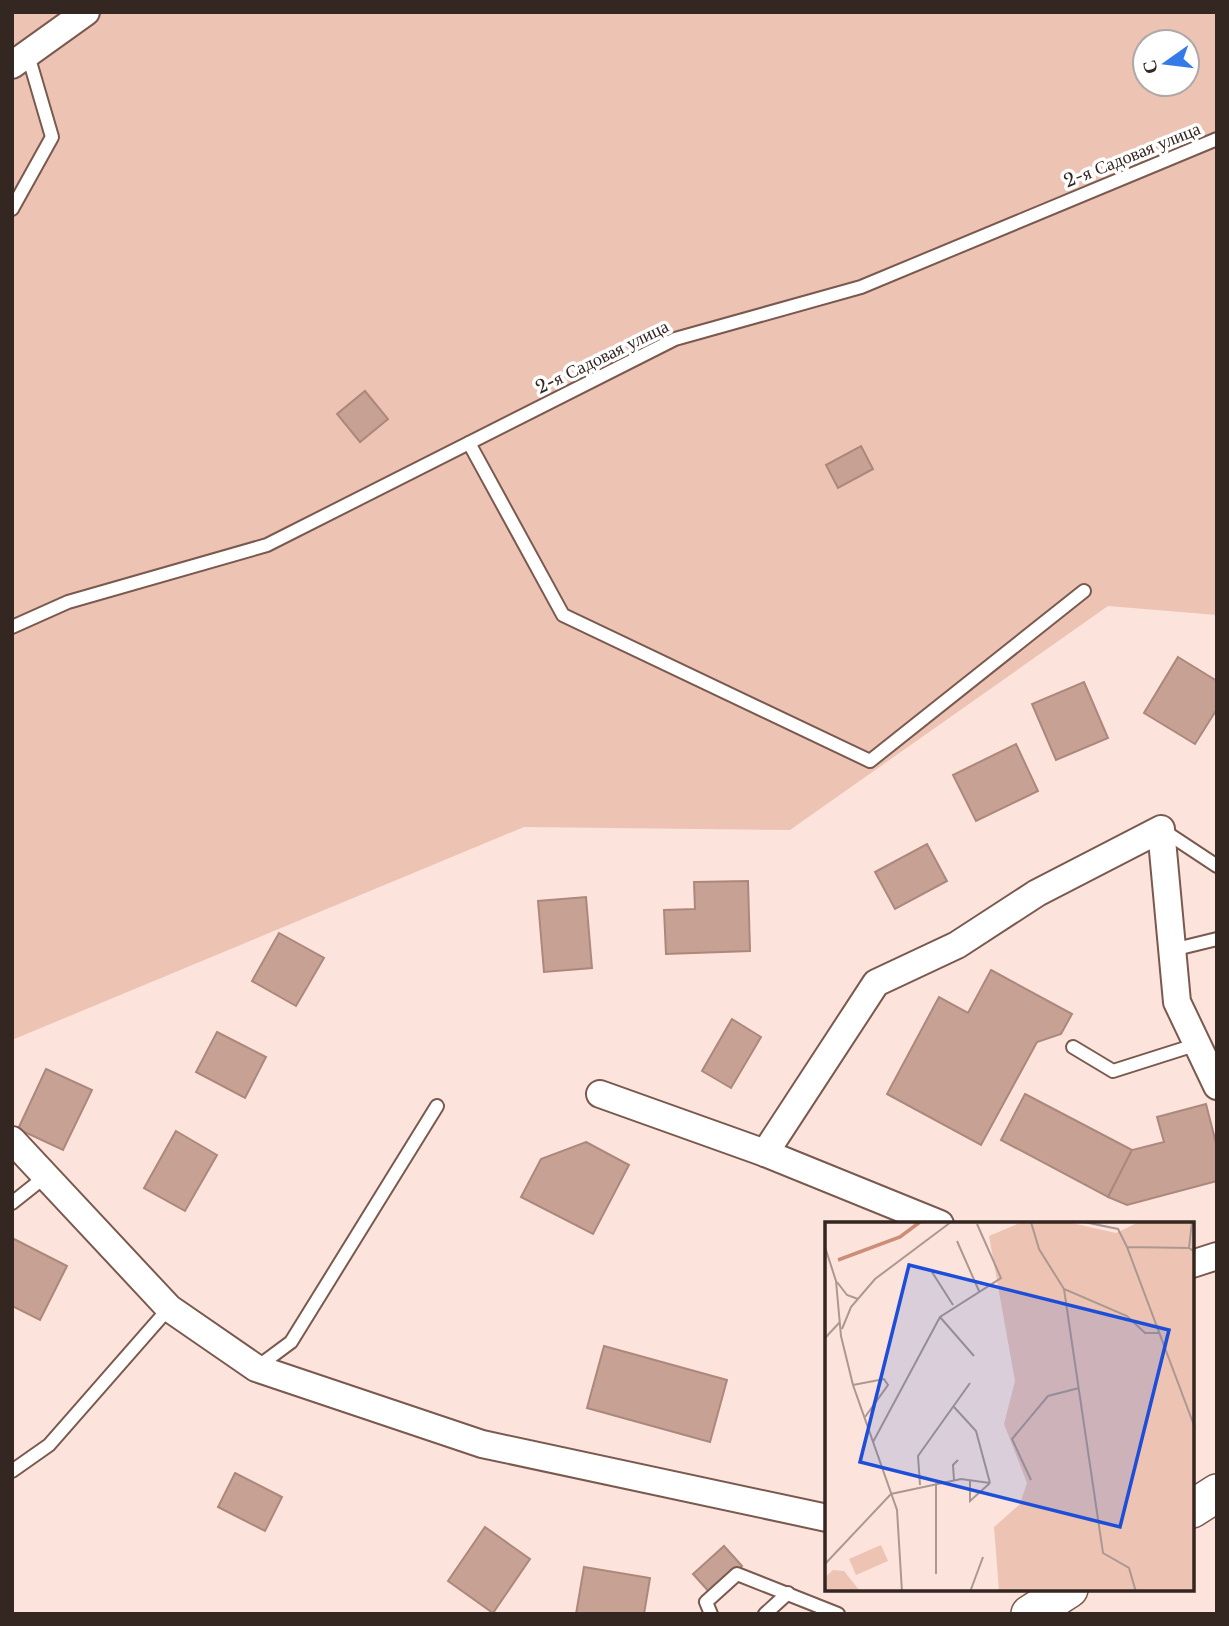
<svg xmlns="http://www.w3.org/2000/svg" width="1229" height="1626" viewBox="0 0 1229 1626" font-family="'Libre Baskerville',serif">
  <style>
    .green { fill: #edc3b4; fill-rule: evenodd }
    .building { fill: #c6a194; stroke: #ac887c; stroke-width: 2 }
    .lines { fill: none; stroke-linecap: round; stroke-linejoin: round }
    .service-casing { stroke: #7a594e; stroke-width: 16 }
    .minor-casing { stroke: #7a594e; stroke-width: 30 }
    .secondary-casing { stroke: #7a594e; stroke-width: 40 }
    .service { stroke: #fff; stroke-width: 12 }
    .minor { stroke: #fff; stroke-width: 26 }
    .secondary { stroke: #fff; stroke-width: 37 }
    .labels { text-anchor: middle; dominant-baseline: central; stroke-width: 7; stroke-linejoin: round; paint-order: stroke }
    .street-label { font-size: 18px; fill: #342621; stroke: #fff }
    .inset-river { fill: none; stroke: #cc8e79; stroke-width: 3.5 }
    .inset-road { fill: none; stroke: #ac9891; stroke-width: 2 }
    .view { fill: #1d4ed8; fill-opacity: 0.15; stroke: #1d4ed8; stroke-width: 3.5 }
    .inset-edge { fill: none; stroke: #342621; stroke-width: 3.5 }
  </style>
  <rect width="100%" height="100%" fill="#fce4dc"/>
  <path class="green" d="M12,12h1205v603l-109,-9 -318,224 -266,-3 -512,213zM1145,42h42v42h-42z"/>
  <g class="building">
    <path d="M365,391l23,28 -28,23 -23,-28z"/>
    <path d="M861,446l12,23 -35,19 -12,-23z"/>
    <path d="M1178,657l39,24v28l-22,35 -51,-31z"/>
    <path d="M1084,682l24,56 -52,22 -24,-56z"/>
    <path d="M1016,744l22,47 -62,30 -23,-46z"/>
    <path d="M927,844l20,37 -52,28 -20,-37z"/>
    <path d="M748,881l2,70 -84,3 -2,-44 31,-1 -1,-27z"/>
    <path d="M586,897l6,71 -48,4 -6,-71z"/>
    <path d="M279,933l45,25 -28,48 -44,-25z"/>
    <path d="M991,970l81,44 -11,20 -24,8 -56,103 -94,-51 52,-97 29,16z"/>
    <path d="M732,1019l29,18 -30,51 -29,-17z"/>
    <path d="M217,1032l49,25 -21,41 -49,-26z"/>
    <path d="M46,1069l46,21 -29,60 -45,-21z"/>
    <path d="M1025,1094l107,56 -24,47 -107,-57z"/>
    <path d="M1206,1104l11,43v34l-90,24 -19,-8 24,-47 32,-8 -7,-25z"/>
    <path d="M176,1131l41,24 -32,56 -41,-23z"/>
    <path d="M586,1142l43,23 -36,69 -72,-37 20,-38z"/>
    <path d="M12,1238l55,28 -27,54 -28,-14z"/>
    <path d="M604,1346l123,34 -17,62 -123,-34z"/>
    <path d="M235,1473l47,24 -17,34 -47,-24z"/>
    <path d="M485,1527l45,32 -37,54 -45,-32z"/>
    <path d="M724,1546l18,20 -31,28 -18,-20z"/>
    <path d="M584,1567l66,11 -6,36h-68z"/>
  </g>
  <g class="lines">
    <defs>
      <g id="service">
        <path d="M12,209l40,-72 -24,-82"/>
        <path d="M469,443l94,172 307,146 214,-170"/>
        <path d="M12,627l56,-25 199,-57 408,-206 186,-52 356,-148"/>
        <path d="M1161,829l56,37"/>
        <path d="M1172,950l45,-11"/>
        <path d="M1073,1047l40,24 85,-27"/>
        <path d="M12,1203l34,-27"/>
        <path d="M256,1368l35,-26 146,-236"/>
        <path d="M12,1471l37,-26 120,-137"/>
        <path d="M711,1614l-5,-12 31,-28 101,40"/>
        <path d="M765,1614l23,-21"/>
      </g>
      <g id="minor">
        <path d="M12,65l74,-53"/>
        <path d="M600,1094l165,59 175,71"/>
        <path d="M12,1140l157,168 87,60 226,76 345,74"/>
        <path d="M765,1153l111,-170 81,-38 80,-52 124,-64 16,173 40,84"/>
        <path d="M1192,1264l25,-8"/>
      </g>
      <g id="secondary">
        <path d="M1192,1509l25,-16"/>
        <path d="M1030,1614l39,-25"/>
      </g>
    </defs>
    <use href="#service" class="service-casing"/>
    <use href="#minor" class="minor-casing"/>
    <use href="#secondary" class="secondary-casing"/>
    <use href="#service" class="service"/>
    <use href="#minor" class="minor"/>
    <use href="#secondary" class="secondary"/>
  </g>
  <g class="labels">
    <g class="street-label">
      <text transform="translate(1132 155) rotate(-22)">2-я Садовая улица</text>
      <text transform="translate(602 357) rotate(-26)">2-я Садовая улица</text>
    </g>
  </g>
  <g transform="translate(825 1222)">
    <rect width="369" height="369" fill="#fce4dc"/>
    <path d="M197,0h45l49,11 23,-11h51l5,14 -1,355h-195l-5,-64 26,-23 7,-21 -23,-59 11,-43 -26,-145zM56,323l7,16 -32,14 -7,-16zM8,348l11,1 16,20h-35v-14z" fill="#edc3b4"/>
    <path class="inset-river" d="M13,38l62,-23 20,-15"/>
    <path class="inset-road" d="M206,0l8,27 25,40 63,27 18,17h14M259,0l34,7 9,18 68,181M132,19l22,50M0,25l11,34 5,55 12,49 44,125 5,82M302,25l62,1 6,4M364,26l3,-26M107,50l21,33M12,60l10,13 11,4M239,67l39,264 26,15 7,24M115,95l34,39M17,107l9,-22 24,-28 76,-57M0,116l15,-16M28,163l31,-6 4,6 -23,32M129,185l22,24 14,52M48,220l67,-125 61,-39 -24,-54M129,258l-1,-15 5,-5M145,258v21l20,-18M206,258l-19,-41 36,-43 31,-8M111,261v91M95,263l-2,-29 52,-73M0,342l66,-70 70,-15 29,4M145,370l13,-35"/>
    <path class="view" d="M84,43l260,65 -49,197 -260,-65z"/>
    <rect width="369" height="369" class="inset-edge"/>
  </g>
  <rect width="1229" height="1626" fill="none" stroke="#342621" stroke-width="28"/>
  <g transform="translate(1166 63) rotate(256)"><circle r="33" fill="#ffffff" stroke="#aea8a6" stroke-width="2"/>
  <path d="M0-5L12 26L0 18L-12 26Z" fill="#347ae8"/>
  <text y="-10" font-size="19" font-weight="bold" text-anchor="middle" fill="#342621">С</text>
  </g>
</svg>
